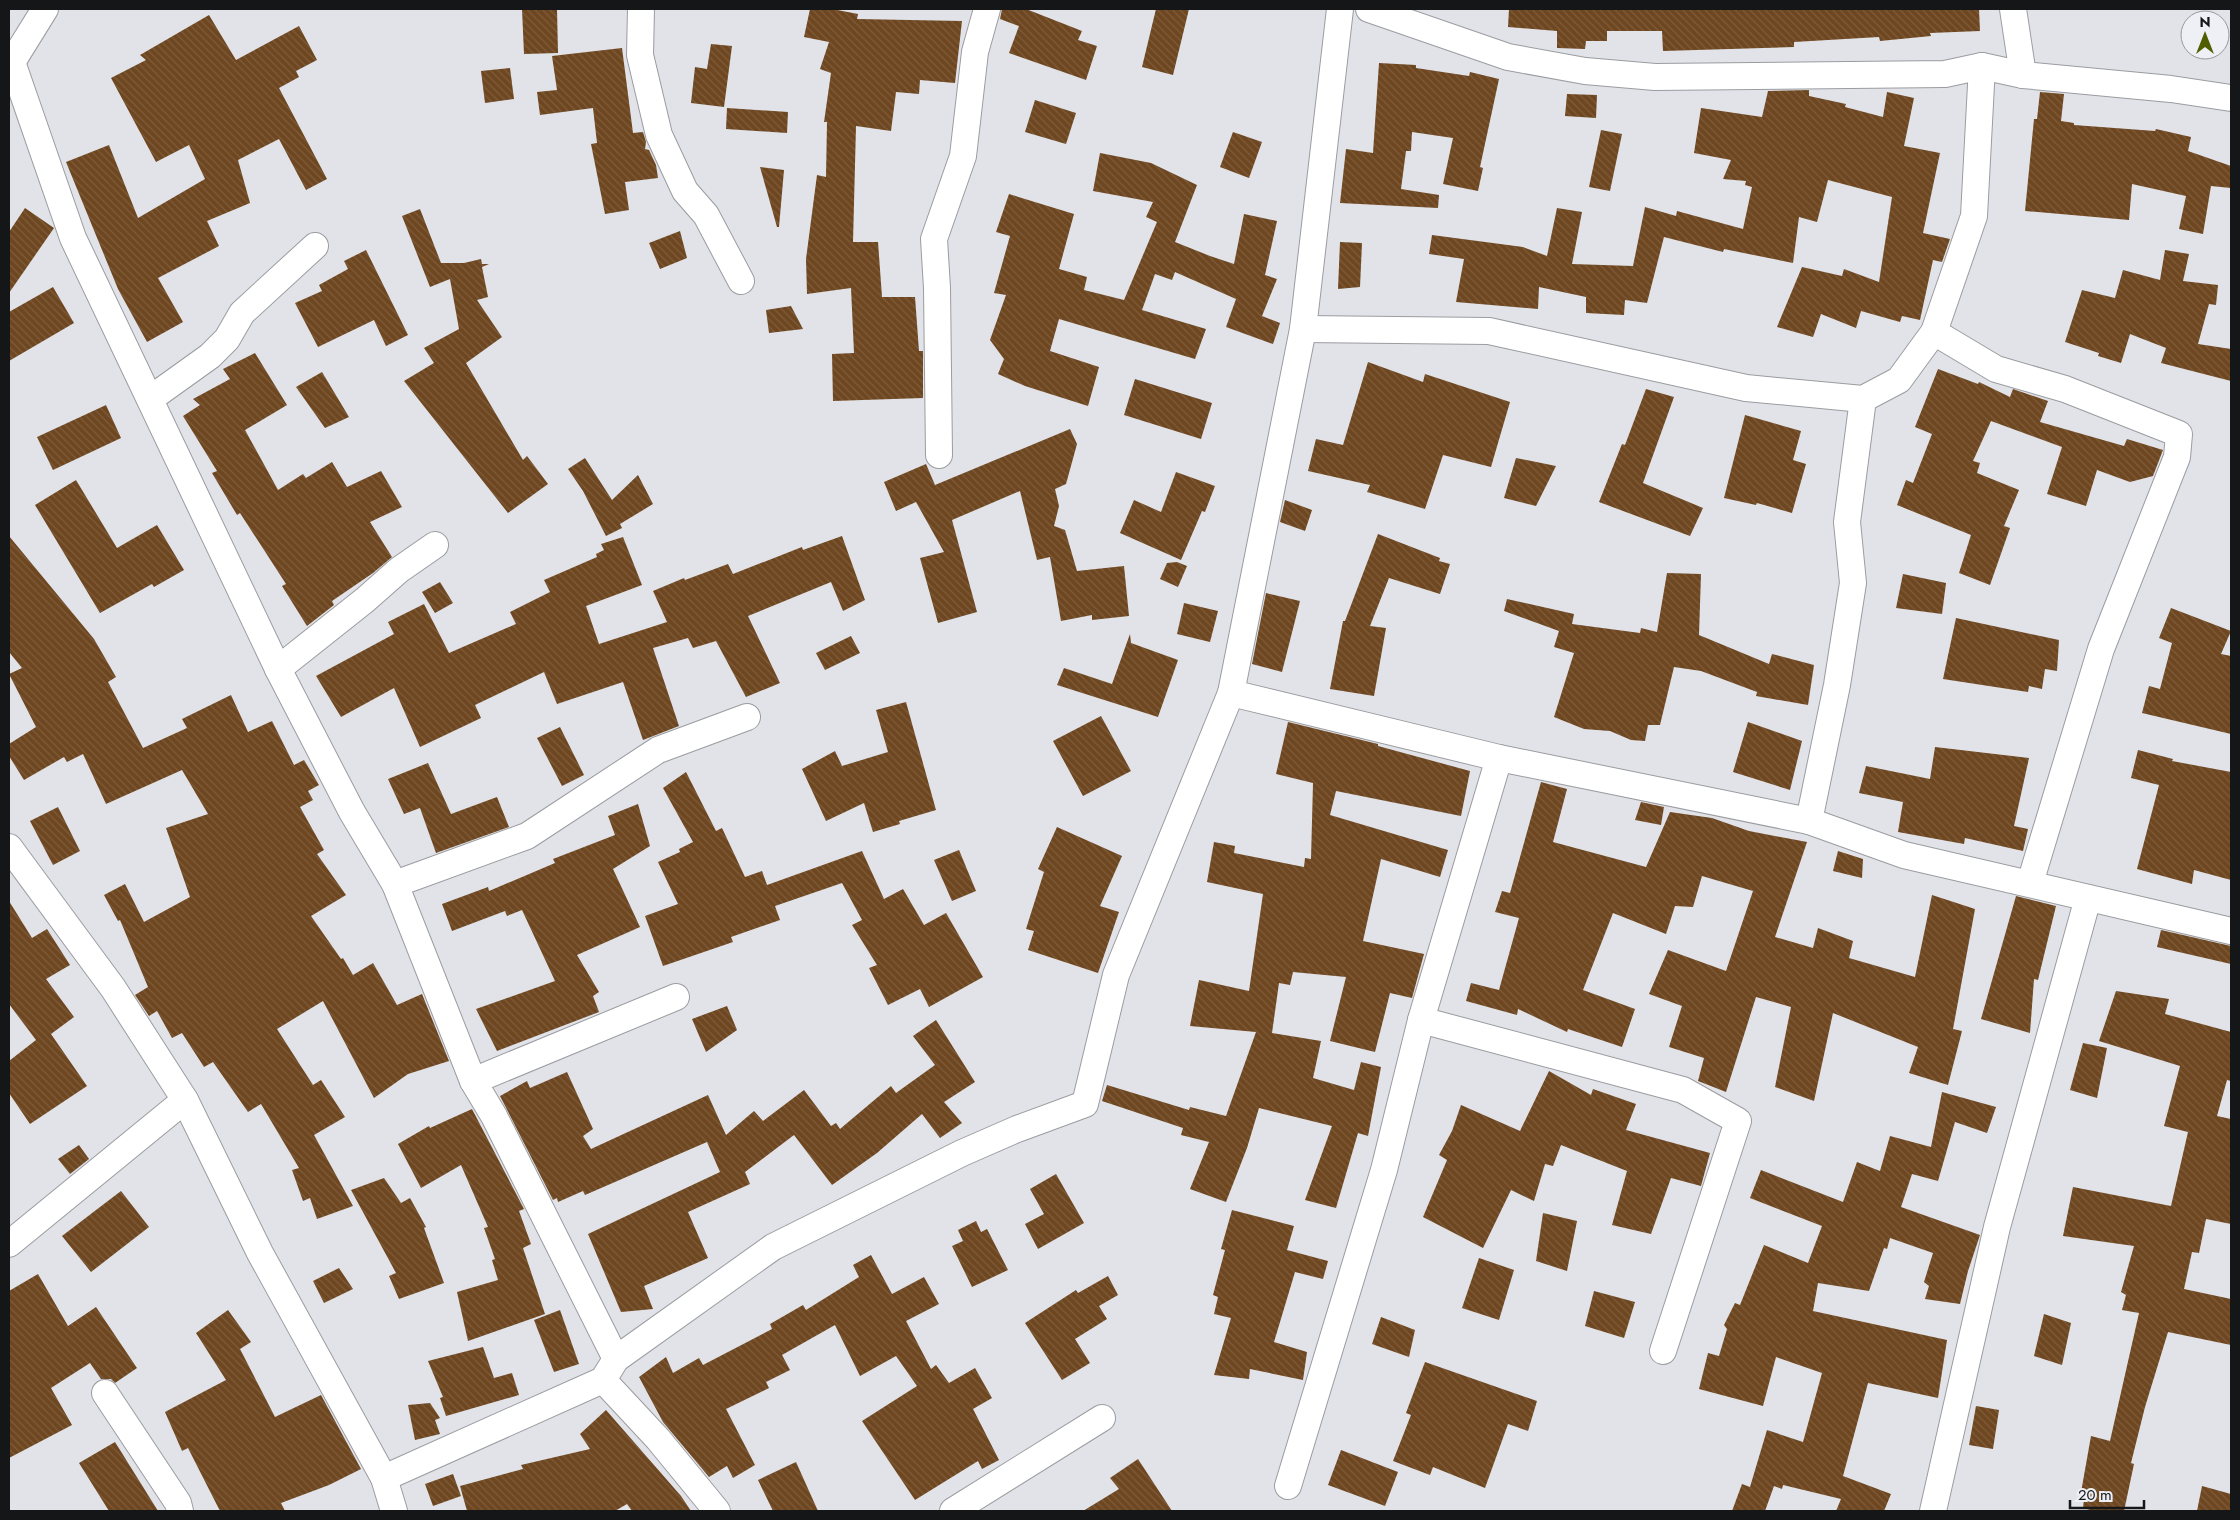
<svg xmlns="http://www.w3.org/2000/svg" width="2240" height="1520" viewBox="0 0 2240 1520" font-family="Jost,sans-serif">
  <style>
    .building { fill: url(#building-back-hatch) }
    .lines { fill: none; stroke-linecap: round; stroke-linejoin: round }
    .minor-casing { stroke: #9a9ca0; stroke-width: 28 }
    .minor { stroke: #fff; stroke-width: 26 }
  </style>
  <defs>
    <pattern id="building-back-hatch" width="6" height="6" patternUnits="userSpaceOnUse" patternTransform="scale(1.25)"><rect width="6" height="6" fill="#6e461f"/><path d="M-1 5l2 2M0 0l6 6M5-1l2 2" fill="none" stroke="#7d5d3e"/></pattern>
  </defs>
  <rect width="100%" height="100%" fill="#e1e3e8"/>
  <g class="building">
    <path d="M522,9h35l1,44 -34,1z"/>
    <path d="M810,9h22l26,5 -1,5 105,2 -7,62 -35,-3 -1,14 -23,-2 -5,39 -35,-5 -3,116h25l4,55h33l4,54h4v47l-90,3 -1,-47 22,-1 -3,-65 -44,6 -1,-35 11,-84 9,2 1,-55h-3l7,-49 -11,-4 9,-27 -25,-5z"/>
    <path d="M1002,9h24l56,22 -4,9 19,6 -11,34 -77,-27 10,-27 -19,-7z"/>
    <path d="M1156,9h33l-16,66 -31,-8z"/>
    <path d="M1509,9h470l1,22 -50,2 1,3 -51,5 -1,-4 -85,5v5l-131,4 -1,-20h-55v10h-21l-1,8 -28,-1v-17l-49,-4z"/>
    <path d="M209,15l27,45 63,-34 18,34 -21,11 3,6 -20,11 48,91 -21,11 -27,-51 -41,21 12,43 -43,18 12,25 -61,32 25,44 -36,20 -29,-53 -52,-127 43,-17 29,73 67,-39 -16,-34 -33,17 -45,-84 35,-18 -6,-5z"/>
    <path d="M711,44l21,2 -8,61 -33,-4 4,-36 12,2z"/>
    <path d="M622,48l11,85 10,-1 3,10 -1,7 4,1 7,15 2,13 -33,4 4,28 -24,4 -14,-70 6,-1 -4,-35 -53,7 -3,-23 20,-2 -5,-34z"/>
    <path d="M1379,63l37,2v3l53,8 1,-4 29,7 -19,88 3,1 -5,23 -35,-7 10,-46 -41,-6 -1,19h-5l-5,38 38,6 -1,13 -98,-5 6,-54 27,4z"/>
    <path d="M510,68l4,31 -29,4 -4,-32z"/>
    <path d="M1809,90v6l37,8 -1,3 38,10 4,-25 27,6 -10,48 36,7 -17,80 27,6 -8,23 -9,-2 -13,60 -18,-4 -2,6 -39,-11 -5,17 -35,-14 -8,23 -36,-10 25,-60 40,9 2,-7 35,13 13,-85 -64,-17 -11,42 -18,-5 -6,46 -69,-14 -1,3 -59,-15 -17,66 -22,-3 -1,15 -38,-2v-16l-47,-10 -1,22 -82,-7 8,-43 -35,-5 3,-19 91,12 24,9 10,-48 25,4 -10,52 61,2 12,-59 31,9 1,-5 66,18 9,-42 -7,-2 1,-4 -23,-2 8,-19 -37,-7 7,-45 61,9 6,-26z"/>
    <path d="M2040,92l24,2 -3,27 13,2v2l81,6 1,-2 35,8 -3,14 43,15v22l-20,-2 -8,48 -24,-5 7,-33 -54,-12 -3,36 -104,-9 9,-92h3z"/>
    <path d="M1567,94l30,1 -1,23 -31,-2z"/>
    <path d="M1035,100l41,13 -10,31 -41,-12z"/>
    <path d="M727,108l61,4 -1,21 -61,-4z"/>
    <path d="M1601,130l21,4 -12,57 -21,-4z"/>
    <path d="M1233,132l29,10 -13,36 -29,-11z"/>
    <path d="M1100,153l51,10 46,22 -22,57 35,14 24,8 10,-50 33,7 -12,54 12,4 -15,37 18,7 -7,21 -47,-17 10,-28 -61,-27 -3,8 -17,-6 -13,36 64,19 -11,30 -136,-40 -9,32 49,16 -11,39 -63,-20 -27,-12 6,-15 -14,-19 16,-45 -12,-2 16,-57 -14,-4 13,-38 65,20 -15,55 28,8 -3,13 40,10 33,-78 -11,-5 7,-15 -60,-11z"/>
    <path d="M760,167l24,3 -5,57h-2z"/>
    <path d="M25,208l29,20 -45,65v-61z"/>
    <path d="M420,209l21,54h23l17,-4 1,5h7l-7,3 6,30 -11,3 25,37 -36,26 57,97 4,-4 21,28 -40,29 -104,-132 30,-18 -10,-15 35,-19 -9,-50 -20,8 -28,-71z"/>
    <path d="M680,231l7,27 -27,11 -11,-26z"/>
    <path d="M1340,242l22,1 -2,44 -22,2z"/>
    <path d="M366,250l42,85 -22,11 -12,-26 -56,27 -23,-44 27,-12 -3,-6 29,-16 -4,-8z"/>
    <path d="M2165,250l24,4 -6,27 35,4 -2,20 -7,-1 -11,40 33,5v32l-70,-18 5,-15 -36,-14 -9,29 -23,-7 1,-3 -34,-11 17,-52 33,8 8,-28 37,10z"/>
    <path d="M53,287l21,36 -65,38v-49z"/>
    <path d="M791,306l12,23 -34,4 -3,-23z"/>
    <path d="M255,353l32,52 -42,25 33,60 25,-16 3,4 26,-16 15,25 34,-16 21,36 -32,15 22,35 -19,16 -41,28 2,4 -27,21 -25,-40 4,-2 -46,-71 -3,2 -25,-42 5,-2 -34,-55 17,-11 -7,-6 37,-20 -7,-10z"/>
    <path d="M1368,362l55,20 2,-8 85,28 -19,65 -48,-12 -18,54 -58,-17 3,-7 -62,-14 8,-32 27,6z"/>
    <path d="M1938,369l40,15 1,-2 31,15 3,-8 35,12 -8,21 84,24 3,-7 36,11 -10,26 -23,6 -33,-12 -11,36 -39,-12 15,-47 -71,-26 -18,40 7,2 -3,10 42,17 -15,36 6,2 -20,57 -31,-12 12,-38 -74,-30 9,-25 7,3 19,-49 -17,-7z"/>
    <path d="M322,372l27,45 -24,11 -29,-41z"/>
    <path d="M1135,379l77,24 -11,36 -77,-24z"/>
    <path d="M1646,389l28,8 -31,86 60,25 -13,28 -91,-34 23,-58 3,1z"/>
    <path d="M106,405l15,33 -68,32 -16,-33z"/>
    <path d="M1745,415l56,16 -8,29 13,4 -14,49 -35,-10 -1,2 -32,-7z"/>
    <path d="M1070,429l7,15 -11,40 -11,5 4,17 -5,20 11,4 12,41 47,-5 5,50 -37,4v-5l-31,6 -11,-64 -13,3 -17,-69 -68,29 25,92 -39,11 -18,-65 24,-6 -28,-50 -20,9 -12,-29 42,-18 9,21z"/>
    <path d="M585,458l27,42 26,-25 15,29 -33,20 2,4 -16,8 -23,-45 -15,-22z"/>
    <path d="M1516,458l40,8 -20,40 -32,-8z"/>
    <path d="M1176,472l39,14 -10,26 -3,-1 -21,49 -61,-27 14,-33 27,12z"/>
    <path d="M76,480l41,68 40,-23 27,45 -30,17 -2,-3 -52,29 -65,-108z"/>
    <path d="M1285,500l27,10 -7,21 -25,-9z"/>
    <path d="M1378,534l62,24 -1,3 11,3 -10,30 -51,-16 -19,48 16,2 -12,68 -44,-7 13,-68h2z"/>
    <path d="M9,536l85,103 22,38 -8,5 35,66 44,-20 -5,-9 49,-24 17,37 24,-11 22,44 10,-5 15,25 -11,6 5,9 -13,7 24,43 -7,4 29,41 -35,21 30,43 2,-1 10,17 20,-12 24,42 25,-11 27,67 -41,13 -34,24 -51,-97 -46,28 36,56 8,-5 24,37 -31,18 39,71 -36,13 -7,-21 -7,3 -11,-31 7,-2 -38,-64 -13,8 -35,-50 -9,5 -22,-34 -10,5 -15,-27 -8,5 -14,-21 13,-8 -28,-67 -2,1 -14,-26 21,-11 19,38 46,-25 -24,-69 42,-14 -26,-44 -76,34 -23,-50 -16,8 -3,-5 -40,23 -15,-24v-12l27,-17 -27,-53 13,-6 -13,-16z"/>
    <path d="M842,536l23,64 -22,11 -12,-29 -83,34 32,67 -34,14 -30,-56 -23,7 -5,-10 -35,10 26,78 -36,14 -20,-58 -66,22 -13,-32 -69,33 6,13 -61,29 -26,-59 -53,29 -25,-41 78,-42 -6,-12 36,-18 25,49 67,-29 -6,-12 40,-20 -6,-12 53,-23 -1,-3 8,-4 -3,-6 22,-7 19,48 -56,21 13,38 68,-22 -14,-31 31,-13 1,2 43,-16 5,10 69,-27 1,3z"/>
    <path d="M1177,562l10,4 -9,21 -18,-8 7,-16z"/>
    <path d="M1667,573l34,1 -2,61 70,29 3,-10 42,11 -6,40 -52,-9 1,-4 -56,-21 -27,-4 -14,58h-12l-3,16 -14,-1 -21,-9 -26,-2 -30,-12 20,-64 -20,-6 5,-16 -55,-20 3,-12 67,15 -2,10 68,9 1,-5 16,4z"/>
    <path d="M1903,574l43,9 -4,31 -46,-6z"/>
    <path d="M440,582l13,21 -18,10 -13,-21z"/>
    <path d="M1266,593l34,8 -18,71 -30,-8z"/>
    <path d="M1184,603l34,8 -8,31 -33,-8z"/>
    <path d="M2171,608l60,23 -10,23 10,2v78l-89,-21 7,-27 11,3 12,-46 -13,-5z"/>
    <path d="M1956,618l103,22 -2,31 -12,-2 -3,20 -13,-3 -1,6 -85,-13z"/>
    <path d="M1130,634l1,9 47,17 -20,57 -101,-32 7,-17 48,16z"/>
    <path d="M851,636l9,17 -35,17 -9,-17z"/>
    <path d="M906,702l30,108 -37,11 1,3 -27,8 -9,-29 -38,18 -24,-52 33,-18 7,15 46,-14 -12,-42z"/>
    <path d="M1101,716l30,55 -48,25 -30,-55z"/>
    <path d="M1288,722l90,22v2l92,25 -9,45 -125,-25 -6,24 118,35 -8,27 -59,-18 -18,82 61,13 -12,44 -22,-5 -15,59 -45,-11 16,-64 -53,-5 -3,13 -11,-2 -7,50 49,8 -8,37 41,12 7,-28 20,5 -13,69 -10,-3 -22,75 -31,-8 27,-74 -73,-18 -12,40 -21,54 -36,-13 19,-47 -28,-7 2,-7 -81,-27 5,-16 82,25 1,-3 36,9 30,-84 -66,-6 9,-46 50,11 14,-97 -56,-12 7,-40 21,4 -1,7 70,14 1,-9 6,1 2,-76 -37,-9z"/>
    <path d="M1748,722l54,19 -12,49 -57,-18z"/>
    <path d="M560,727l24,48 -22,11 -25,-48z"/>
    <path d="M1935,747l94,11 -15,68 14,3 -5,22 -58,-13 -1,6 -66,-12 5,-30 -44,-9 7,-27 64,13z"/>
    <path d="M2138,750l35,9 -1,2 59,11v108l-37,-10 -2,14 -55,-15 22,-84 -28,-7z"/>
    <path d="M428,763l23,51 46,-17 12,30 -73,26 -16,-45 -16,6 -16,-35z"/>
    <path d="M686,772l30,59 6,-3 23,49 17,-6 5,14 95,-34 22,48 19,-10 21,36 22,-12 37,64 -54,30 -9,-18 -32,16 -19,-37 8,-3 -25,-40 10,-5 -20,-37 -67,23 5,14 -49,17 2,5 -70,24 -18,-50 33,-12 -20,-42 22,-10 -1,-3 14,-7 -30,-54z"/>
    <path d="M1541,782l26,7 -14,53 93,25 24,-55 42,6 37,13 58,11 -32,95 38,11 5,-20 35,13 -4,17 66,19 17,-82 43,14 -22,120 9,2 -14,54 -39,-12 9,-26 -85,-34 -19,88 -39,-14 16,-80 -35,-10 -30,95 -28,-11 6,-23 -35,-11 13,-41 -33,-12 19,-44 58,21 27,-80 -51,-15 -9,31 -18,-1 -9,28 -53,-21 -30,77 52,19 -13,38 -54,-18 -1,3 -49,-23 -1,6 -51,-14 5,-18 28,7 20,-72 -24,-6 7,-21 8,2z"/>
    <path d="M1641,802l23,5 -3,18 -26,-5z"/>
    <path d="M638,804l12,42 -37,23 27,58 -63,28 22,37 -6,4 6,16 -102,39 -21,-42 79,-28 -33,-71 -15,6 -2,-5 -53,20 -10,-27 46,-17 1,4 66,-28 -2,-4 62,-24 -7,-19z"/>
    <path d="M58,807l22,44 -27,14 -23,-44z"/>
    <path d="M1057,827l65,29 -22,50 19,6 -21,61 -70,-23 6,-19 -8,-2 18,-57 -6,-3z"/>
    <path d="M959,850l17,41 -24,10 -18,-41z"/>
    <path d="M1838,851l25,8 -1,19 -29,-7z"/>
    <path d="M2016,896l40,10 -18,74 -4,-1 -4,54 -49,-14z"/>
    <path d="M9,901l23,37 15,-9 23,36 -24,14 28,38 -23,17 36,52 -57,38 -21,-31v-32l27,-21 -27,-36z"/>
    <path d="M2161,930l70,16v18l-74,-17z"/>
    <path d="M2116,991l53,8 -4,15 66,18v49l-4,-1 -10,36 14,3v105l-25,-5 -7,34 -7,-1 -8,37 47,10v46l-63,-13 -23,75 -14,56 3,1 -10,47h-30l-11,-3 1,-9 -4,-1 11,-62 19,5 29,-128 -17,-3 4,-15 -5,-3 13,-46 -71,-10 10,-49 98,19 17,-74 -24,-6 16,-60 -81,-25z"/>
    <path d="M727,1006l10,24 -31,22 -14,-33z"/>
    <path d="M936,1020l39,62 -31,20 18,21 -22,15 -18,-24 -45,39 -45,32 -38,-50 -49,37 5,12 -62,28 20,46 -64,28 9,23 -32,3 -33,-78 132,-62 -13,-30 -122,53 -2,-4 -25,11 -1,-4 -4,2 -53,-104 27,-15 3,7 37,-16 26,57 -10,7 8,13 117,-54 18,40 28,-24 9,10 41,-31 27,36 5,-3 4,6 51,-43 5,7 39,-28 -22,-29z"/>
    <path d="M2083,1043l24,5 -10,50 -27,-8z"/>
    <path d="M1549,1071l42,24 2,-6 43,15 -10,26 84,23 -9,33 -30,-8 -20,56 -39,-9 15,-54 -66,-26 -8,21 -8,-2 -11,37 -23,-11 -28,58 -60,-31 24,-57 -8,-5 13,-24 9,-26 59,26z"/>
    <path d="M1942,1092l54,15 -9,26 -32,-11 -17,59 -26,-7 -11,33 79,28 -12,36 -8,33 -35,-5 4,-13 -5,-4 9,-29 -43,-15 -3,11 -3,-1 -15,43 -51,-8 -5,28 134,29 -9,58 -70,-15 -25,93 48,18 -7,17h-48l5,-12 -58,-14 -1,4 -8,-3 -9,25h-33l10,-27 8,3 17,-57 36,12 19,-69 -46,-16 -13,49 -64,-17 9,-36 11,3 8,-27 -3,-4 11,-22 5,2 24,-60 44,18 14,-37 -72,-28 11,-28 82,32 14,-40 23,9 10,-35 41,11z"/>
    <path d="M472,1109l52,100 -5,2 12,33 -8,4 22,66 -77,27 -11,-49 41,-12 -6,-20 3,-1 -11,-31 4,-1 -27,-62 -40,23 -23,-44 31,-18 1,2z"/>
    <path d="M79,1145l10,14 -19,15 -12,-15z"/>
    <path d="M1056,1174l28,49 -46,26 -13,-25 19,-10 -14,-25z"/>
    <path d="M384,1178l17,25 9,-5 16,29 -2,1 20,55 -45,16 -10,-23 7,-3 -45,-83z"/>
    <path d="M121,1191l28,36 -58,45 -29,-36z"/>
    <path d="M1232,1210l62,16 -7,24 41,11 -5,18 -28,-7 -21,70 33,10 -4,28 -53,-11 -1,10 -35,-4 17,-57 -17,-4 4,-17 -5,-2 12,-45 -4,-1z"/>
    <path d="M1543,1213l34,8 -10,50 -31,-10z"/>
    <path d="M976,1221l5,11 6,-3 21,41 -36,17 -20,-41 11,-5 -5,-11z"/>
    <path d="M871,1255l21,39 32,-17 15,27 -33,17 25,48 5,-4 13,18 26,-15 17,30 -19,11 26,51 -17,9 -4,-8 -63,39 -53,-79 55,-35 -21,-30 -36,20 -25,-51 -53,30 8,15 -24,12 3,6 -43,21 29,56 -22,13 -6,-12 -18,11 -46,-55 -24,-45 27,-20 7,16 26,-15 4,7 69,-36 -2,-5 33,-19 3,5 53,-33 -6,-12z"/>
    <path d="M1479,1258l35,12 -15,50 -37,-12z"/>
    <path d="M339,1268l14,21 -29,14 -11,-22z"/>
    <path d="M38,1274l30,52 28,-19 41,61 -22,15 -4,-4h-10l-11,-16 -39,25 21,37 -63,33v-167z"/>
    <path d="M1108,1276l10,19 -19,11 8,13 -32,20 15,24 -28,17 -37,-57 51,-33 2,3z"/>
    <path d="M1594,1291l41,11 -11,36 -39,-12z"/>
    <path d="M228,1310l23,32 -11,7 35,68 46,-22 40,74 -32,16 -48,18 4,8h-65l-32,-63 -6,3 -17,-39 61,-32 -30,-47z"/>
    <path d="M560,1310l19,54 -25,8 -20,-52z"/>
    <path d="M2044,1314l27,9 -9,42 -28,-9z"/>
    <path d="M1381,1317l34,13 -6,27 -37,-13z"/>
    <path d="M483,1347l11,31 18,-5 7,22 -73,21 -6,-18 3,-1 -15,-36z"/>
    <path d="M1425,1362l112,39 -9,30 -20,-7 -23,64 -52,-21 -3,8 -37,-14 18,-46 -5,-2z"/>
    <path d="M430,1403l10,15 -5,2 5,14 -25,6 -7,-35z"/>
    <path d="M1976,1406l23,4 -6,39 -24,-4z"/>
    <path d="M606,1410l75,86 10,15h-59l-5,-7 -12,7h-148l-7,-25 63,-17 -2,-4 69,-16 -10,-15z"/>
    <path d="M115,1442l43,69h-49l-30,-48z"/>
    <path d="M1341,1450l57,22 -13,34 -57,-21z"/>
    <path d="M1138,1459l34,52h-89l36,-22 -9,-11z"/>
    <path d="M796,1462l22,49h-45l-15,-31z"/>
    <path d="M453,1474l8,22 -28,10 -8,-22z"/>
    <path d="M2202,1486l29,8v17h-34z"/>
  </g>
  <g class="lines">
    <defs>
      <g id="minor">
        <path d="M641,9l-1,46 19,80 26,56 21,24 35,66"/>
        <path d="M1369,9l139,48 77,14 70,6 290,-3 37,-8 41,9 148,14 60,9"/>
        <path d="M2013,9l10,66"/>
        <path d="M12,62l61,176 205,431 74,143 43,72 78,197 21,35 122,243"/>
        <path d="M9,67l36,-58"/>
        <path d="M1303,329l186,2 257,57 117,11 36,-19 35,-48 40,-116 8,-150"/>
        <path d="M1934,332l62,37 69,20 114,45 -2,23 -76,192 -71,234"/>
        <path d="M150,399l60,-43 17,-17 15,-26 73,-67"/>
        <path d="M939,455l-2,-167 -3,-49 29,-83 12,-104 12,-43"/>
        <path d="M278,669l87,-69 34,-30 36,-25"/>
        <path d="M1231,693l268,65 310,63 95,34 327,76"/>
        <path d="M1809,821l28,-136 16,-102 -6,-61 16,-123"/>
        <path d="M9,847l104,141 72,112 75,153 124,225 10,33"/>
        <path d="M395,884l132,-48 131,-86 89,-33"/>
        <path d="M1421,1020l262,70 55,31 -75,230"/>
        <path d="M473,1081l203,-84"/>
        <path d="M9,1244l176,-144"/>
        <path d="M603,1380l55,59 59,72"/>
        <path d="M105,1393l73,110 2,8"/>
        <path d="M384,1478l219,-98 13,-21 157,-112 189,-94 55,-24 68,-25 31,-129 115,-282 72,-364 37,-320"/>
        <path d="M1288,1486l96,-316 37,-150 78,-262"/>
        <path d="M953,1511l149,-93"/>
        <path d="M1933,1511l64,-284 91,-329"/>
      </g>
    </defs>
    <use href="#minor" class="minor-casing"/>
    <use href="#minor" class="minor"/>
  </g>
  <rect width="2240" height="1520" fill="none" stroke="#151617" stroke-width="20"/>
  <g transform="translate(2205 35)"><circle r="24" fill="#eef0f5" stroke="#97999c"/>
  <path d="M0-4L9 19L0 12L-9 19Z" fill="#515e00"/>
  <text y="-8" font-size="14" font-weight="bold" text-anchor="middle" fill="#151617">N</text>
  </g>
  <path d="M2070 1500v8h74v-8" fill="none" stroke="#151617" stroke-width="2.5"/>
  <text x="2078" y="1500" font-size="15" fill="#151617" stroke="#eef0f5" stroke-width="4" paint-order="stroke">20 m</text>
</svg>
